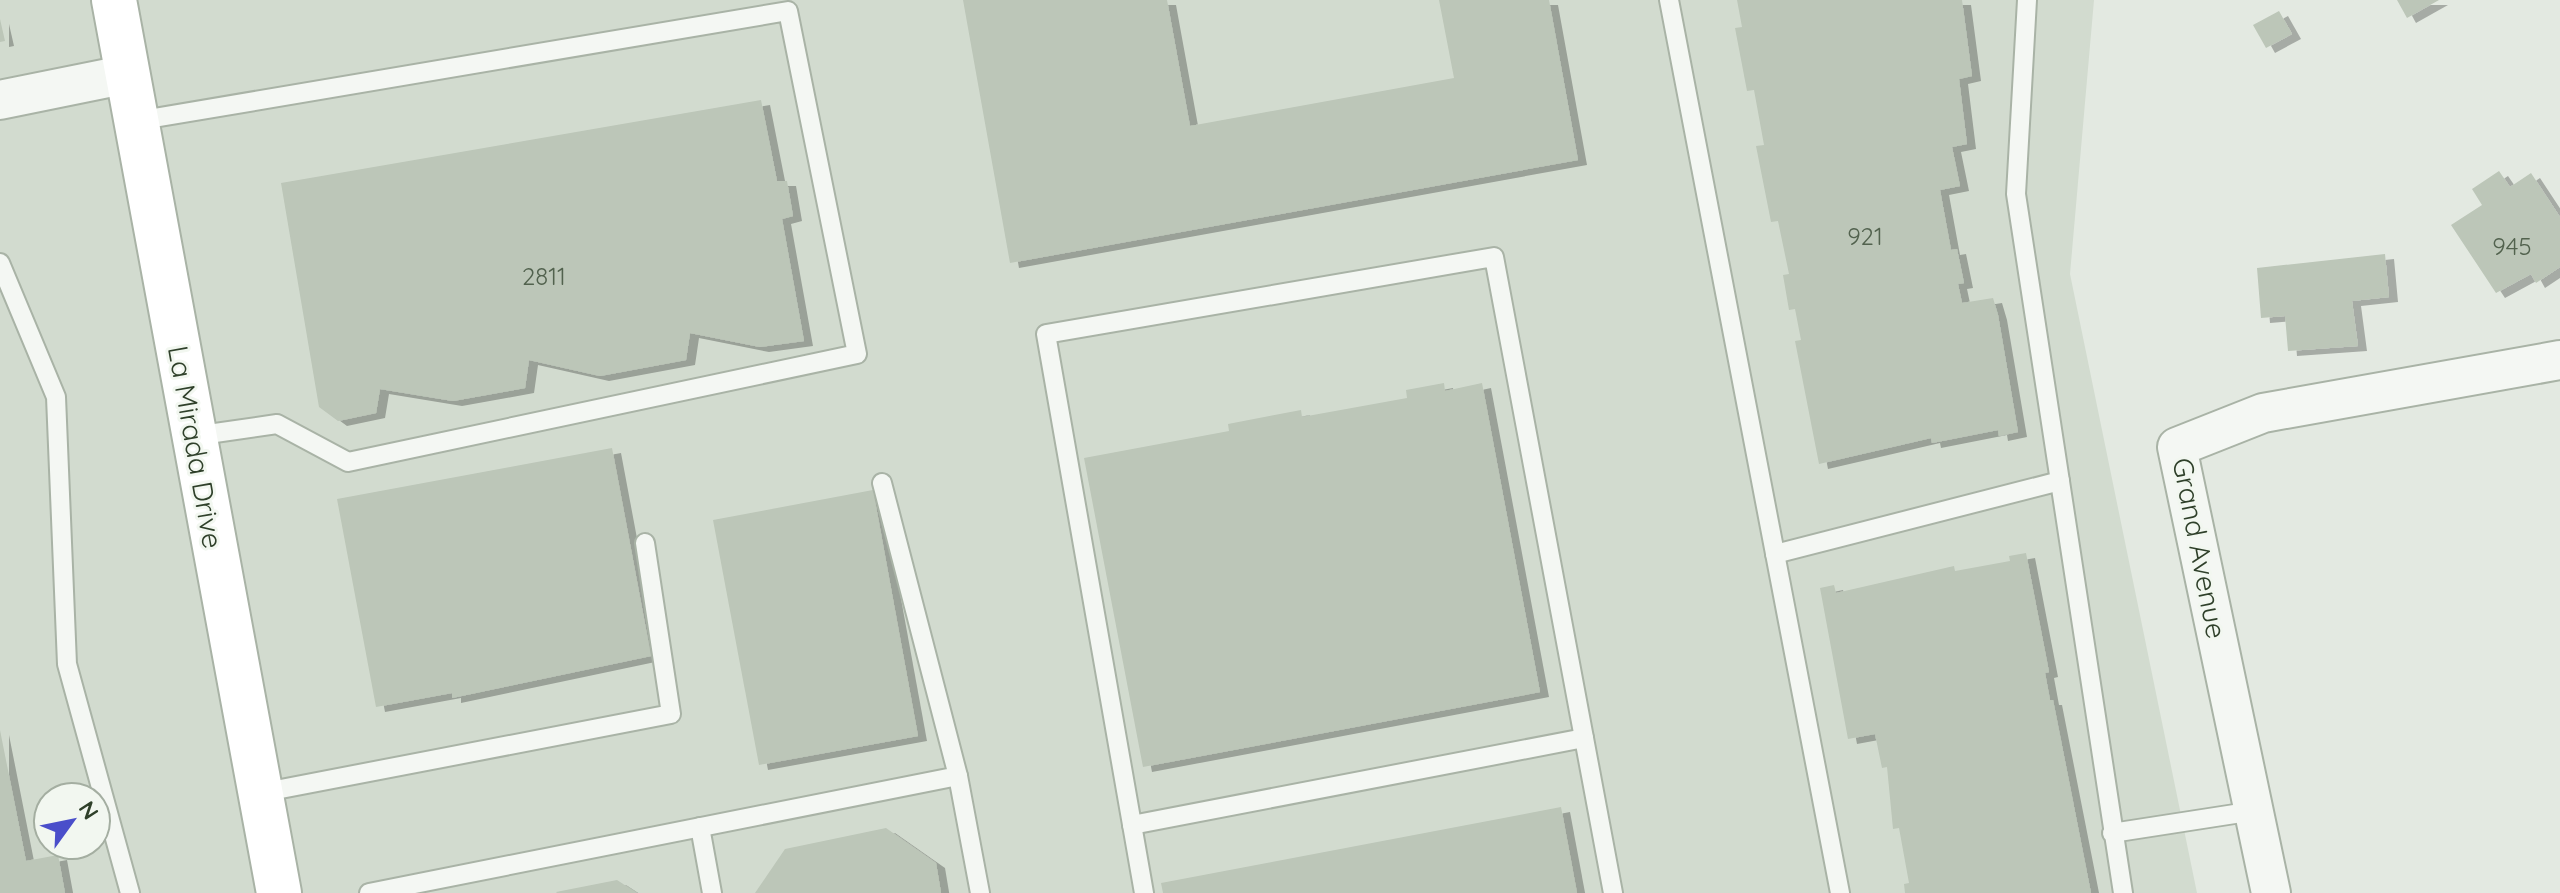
<svg xmlns="http://www.w3.org/2000/svg" width="2560" height="893" viewBox="0 0 2560 893" font-family="Quicksand,sans-serif">
  <style>
    .built { fill: #d2dbcf; fill-rule: evenodd }
    .building { fill: #bcc6b8; filter: url(#shadow) }
    .lines { fill: none; stroke-linecap: round; stroke-linejoin: round }
    .lane-casing { stroke: #a9b3a6; stroke-width: 22 }
    .street-casing { stroke: #a9b3a6; stroke-width: 42 }
    .secondary-casing { stroke: #a9b3a6; stroke-width: 48 }
    .lane { stroke: #f4f7f3; stroke-width: 18 }
    .street { stroke: #f4f7f3; stroke-width: 38 }
    .secondary { stroke: #fff; stroke-width: 44 }
    .labels { text-anchor: middle; dominant-baseline: central; stroke-width: 6; stroke-linejoin: round; paint-order: stroke }
    .number-label { font-size: 24px; fill: #52624e }
    .street-label { font-size: 28px; fill: #2f402a; stroke: #f2f7f0 }
  </style>
  <defs>
    <filter id="shadow"><feDropShadow dx="9" dy="5" stdDeviation="0" flood-color="#0004"/></filter>
  </defs>
  <rect width="100%" height="100%" fill="#e3e9e1"/>
  <path class="built" d="M0,0h2094l-24,274 127,619h-2197zM48,797h48v48h-48z"/>
  <g class="building">
    <path d="M963,0h204l23,126 264,-48 -15,-78h110l29,160 -568,103z"/>
    <path d="M1737,0h225l10,76 -13,3 8,65 -15,3 8,39 -20,4 11,60 6,-1 7,34 -6,1 4,19 31,-5 5,17 20,117 -19,4 -1,-6 -66,13 -1,-5 -112,26 -24,-123 6,-1 -6,-31 -6,1 -6,-35 6,-1 -11,-53 -7,1 -15,-76 8,-1 -10,-55 -7,1 -12,-63 7,-1z"/>
    <path d="M2397,0h42l-32,18z"/>
    <path d="M2279,11l13,23 -26,14 -13,-23z"/>
    <path d="M0,19l5,22 -5,1z"/>
    <path d="M761,100l16,81h10l6,35 -11,3 22,122 -44,6 -70,-14 -4,27 -86,16 -71,-16 -4,28 -72,13 -73,-12 -4,24 -38,8 -19,-14 -38,-224z"/>
    <path d="M2499,171l11,16 21,-14 29,44v50l-24,16 -5,-9 -35,19 -45,-68 31,-20 -10,-16z"/>
    <path d="M2385,254l4,43 -37,4 6,45 -70,5 -3,-35 -24,2 -4,-50z"/>
    <path d="M1444,383l1,8 37,-8 58,309 -397,75 -59,-309 145,-27 -1,-7 73,-14 1,7 105,-19 -1,-8z"/>
    <path d="M612,448l39,208 -199,42v-5l-76,14 -39,-208z"/>
    <path d="M873,490l45,246 -159,29 -46,-245z"/>
    <path d="M2026,553l23,119 -4,1 5,27h3l38,193h-186l-1,-9 5,-1 -10,-55 -6,1 -6,-62 -5,1 -7,-34 -27,5 -28,-151 14,-3 2,8 118,-27 1,5 55,-10 -1,-5z"/>
    <path d="M0,730l26,131 32,-6 7,38h-65z"/>
    <path d="M1561,807l16,86h-414l-2,-10z"/>
    <path d="M886,828l50,35 5,30h-186l30,-44z"/>
    <path d="M617,880l20,13h-80l-1,-1z"/>
  </g>
  <g class="lines">
    <defs>
      <g id="lane">
        <path d="M1669,0l171,893"/>
        <path d="M2027,0l-11,194 107,699"/>
        <path d="M136,121l652,-110 69,343 -509,108 -71,-38 -83,12"/>
        <path d="M0,263l56,134 11,267 63,229"/>
        <path d="M1775,554l285,-73"/>
        <path d="M958,776l22,117"/>
        <path d="M260,793l411,-79 -26,-171"/>
        <path d="M1132,825l452,-87"/>
        <path d="M700,827l12,66"/>
        <path d="M2112,833l142,-22"/>
        <path d="M369,893l589,-117 -76,-293"/>
        <path d="M1144,893l-98,-559 448,-77 119,636"/>
      </g>
      <g id="street">
        <path d="M0,100l128,-26"/>
        <path d="M2271,893l-94,-446 86,-34 297,-53"/>
      </g>
      <path id="secondary" d="M114,0l165,893"/>
    </defs>
    <use href="#lane" class="lane-casing"/>
    <use href="#street" class="street-casing"/>
    <use href="#secondary" class="secondary-casing"/>
    <use href="#lane" class="lane"/>
    <use href="#street" class="street"/>
    <use href="#secondary" class="secondary"/>
  </g>
  <g class="labels">
    <g class="number-label">
      <text x="1865" y="236">921</text>
      <text x="2512" y="246">945</text>
      <text x="544" y="276">2811</text>
    </g>
    <g class="street-label">
      <text transform="translate(196 447) rotate(80)">La Mirada Drive</text>
      <text transform="translate(2200 548) rotate(79)">Grand Avenue</text>
    </g>
  </g>
  <g transform="translate(72 821) rotate(57)"><circle r="38" fill="#f2f7f0" stroke="#a4aea1" stroke-width="2"/>
  <path d="M0-6L14 30L0 20L-14 30Z" fill="#4a4eca"/>
  <text y="-12" font-size="22" font-weight="bold" text-anchor="middle" fill="#2f402a">N</text>
  </g>
</svg>
